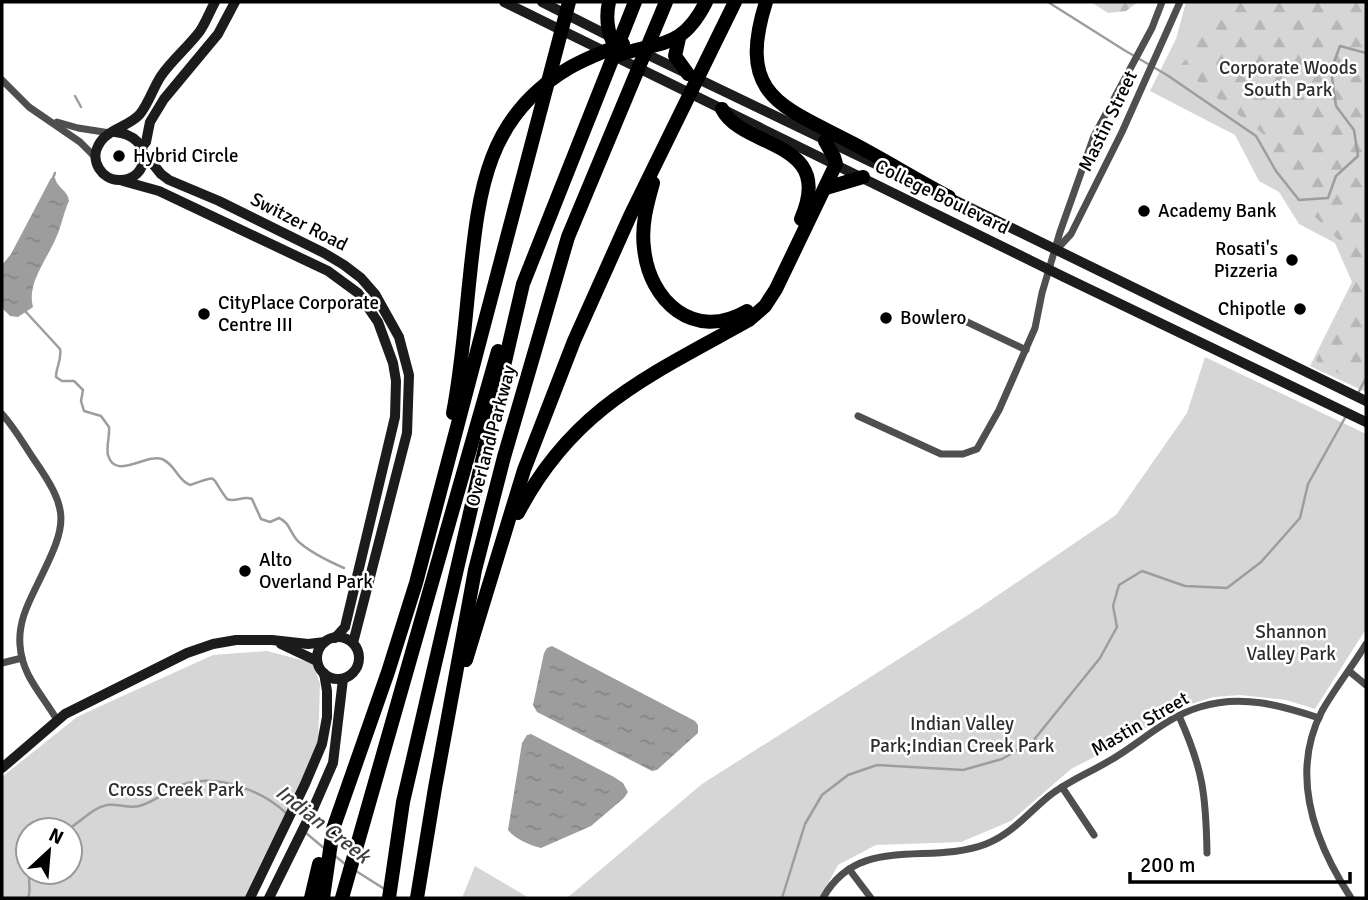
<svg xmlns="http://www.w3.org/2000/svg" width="1368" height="900" viewBox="0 0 1368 900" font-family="Signika,sans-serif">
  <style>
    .green { fill: #d6d6d6; fill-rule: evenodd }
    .forest { fill: url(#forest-firs) }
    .water { fill: url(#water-ripples) }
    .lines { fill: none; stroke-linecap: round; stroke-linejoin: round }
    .stream { stroke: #9d9d9d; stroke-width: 2.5 }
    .street { stroke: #4f4f4f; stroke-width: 7 }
    .secondary { stroke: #1c1c1c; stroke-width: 10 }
    .highway { stroke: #000; stroke-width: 14 }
    .poi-dot { fill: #000; stroke: #fff; stroke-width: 2.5 }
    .labels { text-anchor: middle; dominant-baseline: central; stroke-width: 5; stroke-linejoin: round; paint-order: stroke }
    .park-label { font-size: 19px; fill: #2d2d2d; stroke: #fff }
    .street-label { font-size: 19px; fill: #000; stroke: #fff }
    .poi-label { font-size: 19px; fill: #000; stroke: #fff; text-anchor: start }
    .water-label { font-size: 21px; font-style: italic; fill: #3e3e3e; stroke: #fff }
  </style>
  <defs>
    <pattern id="forest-firs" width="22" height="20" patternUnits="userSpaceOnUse" patternTransform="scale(1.75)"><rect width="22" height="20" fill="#d6d6d6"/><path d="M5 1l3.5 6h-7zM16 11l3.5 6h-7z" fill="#b6b6b6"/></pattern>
    <pattern id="water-ripples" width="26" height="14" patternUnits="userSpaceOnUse" patternTransform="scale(1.75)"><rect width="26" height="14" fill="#9d9d9d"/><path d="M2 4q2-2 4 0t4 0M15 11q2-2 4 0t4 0" fill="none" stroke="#858585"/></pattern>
  </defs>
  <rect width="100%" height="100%" fill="#fff"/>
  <g class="green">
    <path d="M1186,2h180v390l-56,-26 42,-84 -17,-39 -36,-19 -20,-32 -20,-11 -24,-46 -85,-44 26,-52z"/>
    <path d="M1205,357l161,77v195l-51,80 -29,-9 -46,-5 -26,2 -33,10 -67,40 -43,22 -60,52 -50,21 -85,3 -38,20 -18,33h-253l135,-114 277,-176 137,-93 71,-102z"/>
    <path d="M267,651l46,12 7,21 -2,62 -74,152h-242v-121l75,-60 28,-13 108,-49zM28,830h42v42h-42z"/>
    <path d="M475,866l54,32h-67z"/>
  </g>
  <g class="forest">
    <path d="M1091,2h47l-12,9 -18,2z"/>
    <path d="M1217,2h149v385l-48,-24 -2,-3 43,-85 -13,-28 -37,-36 -11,-24 -19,-25 -12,-25 -60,-47 -26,-25 10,-12z"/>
  </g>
  <g class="water">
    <path d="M51,178h4c2,10 13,12 14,23 -5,11 -7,22 -11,32 -8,23 -32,49 -25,74l-15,10 -8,-1 -8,-8v-43l9,-11z"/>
    <path d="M552,646l143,75 3,4v8l-41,37 -5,1 -115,-59 -4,-7 11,-52 3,-5z"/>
    <path d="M531,734l83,43 9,6 5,9 -4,6 -33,28 -50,22c-12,-3 -26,-9 -33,-18l14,-87 5,-8z"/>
  </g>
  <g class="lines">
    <g class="stream">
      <path d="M1048,2l76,48 43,25 89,61 20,35 23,29 29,-2 8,-22 22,-20 -4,-26 -18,-24 -5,-36 9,-24 26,7"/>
      <path d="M75,96l6,11"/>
      <path d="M53,178l2,-5"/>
      <path d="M26,312l34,37c2,11 -4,18 -4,28l6,4h12l9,9 -2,11 3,10 17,5 8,11c1,9 -3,19 -1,28 7,26 38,-2 54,4 14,6 15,21 28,26 31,-10 18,-11 37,14 9,4 16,-4 25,0l9,20 9,3 9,-4c12,5 11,17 21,25 13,11 28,18 44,25"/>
      <path d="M1357,395l9,-17"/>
      <path d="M66,830c15,-7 25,-22 41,-25 10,-2 22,4 32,1 17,-4 31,-19 49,-23 33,-8 75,8 99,31"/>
      <path d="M306,833l19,16"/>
      <path d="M334,855l11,9"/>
      <path d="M356,871l30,19"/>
      <path d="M28,898c4,-9 -1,-17 2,-26"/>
      <path d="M782,898l23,-74 17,-29 26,-20 29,-10 86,5 39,-11 31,-18 67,-83 17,-31 -4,-21 6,-21 23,-14 43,15 42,2 34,-26 39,-44 8,-34 38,-68"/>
    </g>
    <g class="street">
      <path d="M2,80l27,27 51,35 15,15"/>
      <path d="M57,122l21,6 32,5"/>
      <path d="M1058,248l13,-14 51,-102 58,-130"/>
      <path d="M965,321l61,29"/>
      <path d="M2,414c12,13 21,29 31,44 37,53 35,64 7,121 -10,21 -22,41 -20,66 2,31 22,49 37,75"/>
      <path d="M858,416l83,38h22l14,-5 22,-39 36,-82 7,-35 18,-61 34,-96 58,-108 10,-26"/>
      <path d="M2,663l20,-5"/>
      <path d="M1349,671l17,14"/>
      <path d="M1179,716c24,53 27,79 28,137"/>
      <path d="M1062,787l32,48"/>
      <path d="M849,869l22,29"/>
      <path d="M823,898c36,-65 106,-32 163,-54 26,-10 42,-31 63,-48 19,-15 40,-23 60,-35 30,-17 57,-44 91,-54 41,-13 80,-2 119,11"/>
      <path d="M1351,898c-36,-55 -62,-123 -29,-187 13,-23 30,-44 44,-67"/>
    </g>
    <g class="secondary">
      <path d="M504,2l560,275 302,145"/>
      <path d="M542,2l71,36"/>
      <path d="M640,51l248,119"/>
      <path d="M115,132c40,4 35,49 4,48 -17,0 -29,-19 -21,-34 8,-17 31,-19 42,-32 9,-11 13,-26 21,-38 11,-16 27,-29 39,-45 6,-9 10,-20 15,-29"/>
      <path d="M142,147l4,-5 4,-20 14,-23 54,-65 17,-32"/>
      <path d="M144,153l17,21 8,6 50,21 105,52 20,12 17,13 14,16 24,43 10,38 -2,58 -54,210"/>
      <path d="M123,181l36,10 169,80 30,22 20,29 15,41 3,18 -1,36 -50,210 -10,11"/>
      <path d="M944,195l422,206"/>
      <circle cx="338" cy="658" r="21"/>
      <path d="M281,644l36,17"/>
      <path d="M2,768l63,-54 122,-61 26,-9 23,-4h36l36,4 17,-2"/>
      <path d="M250,898l55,-114 17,-40 5,-27v-26l-3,-18"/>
      <path d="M269,898l44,-89 20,-46 10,-84"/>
    </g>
    <g class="highway">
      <path d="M609,2c-4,18 -1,37 11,51"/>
      <path d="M766,2c-30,95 16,104 88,142 32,17 63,36 95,53"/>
      <path d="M679,38l-4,18 13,18"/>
      <path d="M616,56c44,-16 65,-5 90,-54"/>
      <path d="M722,109c21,41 114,30 79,110"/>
      <path d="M653,183c-6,21 -12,43 -9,65 5,53 50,94 103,63"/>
      <path d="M826,188l37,-11"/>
      <path d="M453,413c9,-46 12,-92 17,-138 9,-85 17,-159 99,-207 17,-10 36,-17 54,-24"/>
      <path d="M518,513c55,-106 133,-138 231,-193l16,-14 11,-17 60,-125 -2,-7 -9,-16"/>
      <path d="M466,660l58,-190 50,-129 56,-125 105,-214"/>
      <path d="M311,898l8,-34"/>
      <path d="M323,898l10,-69 55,-157 28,-89 153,-581"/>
      <path d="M342,898l156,-547"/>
      <path d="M389,898l14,-96 120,-518 112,-282"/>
      <path d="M417,898l18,-110 40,-218 29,-113 64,-220 98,-235"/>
    </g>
  </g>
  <g class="poi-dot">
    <circle cx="119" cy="156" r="7"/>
    <circle cx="1144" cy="211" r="7"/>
    <circle cx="1292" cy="260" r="7"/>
    <circle cx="1300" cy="309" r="7"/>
    <circle cx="204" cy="314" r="7"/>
    <circle cx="886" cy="318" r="7"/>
    <circle cx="245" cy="571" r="7"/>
  </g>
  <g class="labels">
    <g class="park-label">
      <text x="1288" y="68">Corporate Woods<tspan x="1288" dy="22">South Park</tspan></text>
      <text x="1291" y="632">Shannon<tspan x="1291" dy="22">Valley Park</tspan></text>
      <text x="962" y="724">Indian Valley<tspan x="962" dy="22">Park;Indian Creek Park</tspan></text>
      <text x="176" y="790">Cross Creek Park</text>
    </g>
    <g class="street-label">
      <text transform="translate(1108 121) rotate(-64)">Mastin Street</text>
      <text transform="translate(942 197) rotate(26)">College Boulevard</text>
      <text transform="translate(299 222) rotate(27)">Switzer Road</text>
      <text transform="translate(491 436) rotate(-75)">Overland Parkway</text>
      <text transform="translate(1140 724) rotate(-30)">Mastin Street</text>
    </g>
    <g class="poi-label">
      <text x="133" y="156">Hybrid Circle</text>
      <text x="1158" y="211">Academy Bank</text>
      <text x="1278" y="249" text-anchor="end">Rosati's<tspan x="1278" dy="22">Pizzeria</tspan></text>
      <text x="218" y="303">CityPlace Corporate<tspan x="218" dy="22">Centre III</tspan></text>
      <text x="1286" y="309" text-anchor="end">Chipotle</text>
      <text x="900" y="318">Bowlero</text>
      <text x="259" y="560">Alto<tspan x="259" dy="22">Overland Park</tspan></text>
    </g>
    <g class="water-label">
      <text transform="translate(323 824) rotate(38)">Indian Creek</text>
    </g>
  </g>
  <rect width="1368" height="900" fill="none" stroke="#000000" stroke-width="7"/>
  <g transform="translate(49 851) rotate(26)"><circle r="33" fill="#ffffff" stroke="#999999" stroke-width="2"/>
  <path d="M0-5L12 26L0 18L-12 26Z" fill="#000000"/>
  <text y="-10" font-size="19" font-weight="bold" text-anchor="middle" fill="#000000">N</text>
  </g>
  <path d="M1130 872v10h220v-10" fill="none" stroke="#000000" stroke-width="3.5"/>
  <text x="1140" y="872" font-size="21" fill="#000000" stroke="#ffffff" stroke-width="5" paint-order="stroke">200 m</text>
</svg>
